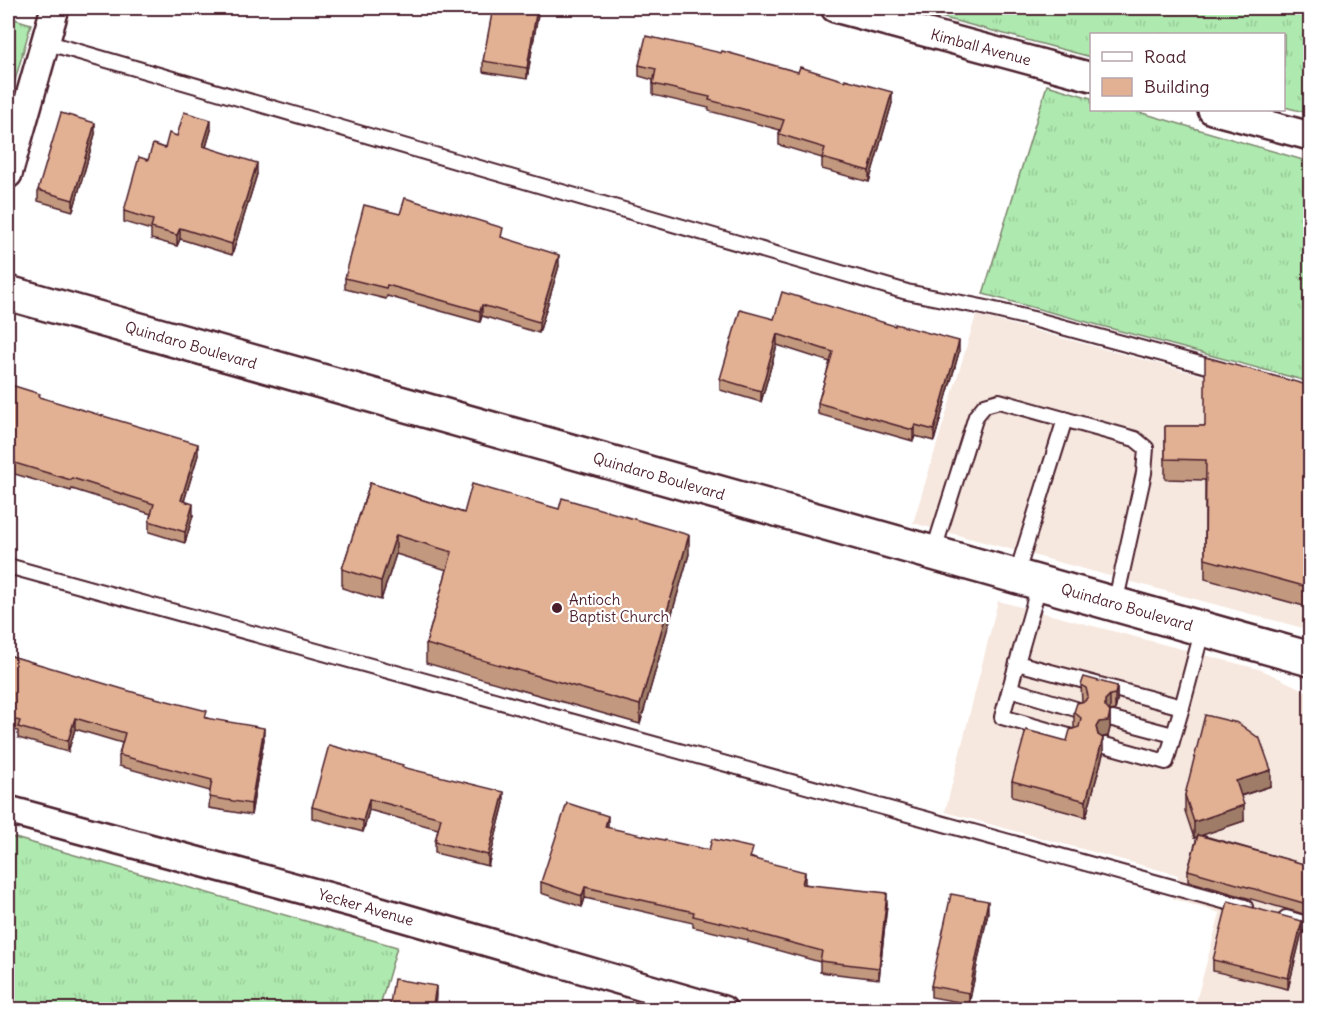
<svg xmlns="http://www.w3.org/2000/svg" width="1318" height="1017" viewBox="0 0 1318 1017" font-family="Delius,sans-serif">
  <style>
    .built { fill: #f6e8df }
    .grass { fill: url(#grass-tufts); stroke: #7c846d; stroke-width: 1.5 }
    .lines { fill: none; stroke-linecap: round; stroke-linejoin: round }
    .lane-casing { stroke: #4a1f2b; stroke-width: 18 }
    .street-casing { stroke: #4a1f2b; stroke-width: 32 }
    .secondary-casing { stroke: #4a1f2b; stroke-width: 38 }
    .lane { stroke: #fff; stroke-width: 14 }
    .street { stroke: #fff; stroke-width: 27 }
    .secondary { stroke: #fff; stroke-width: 33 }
    .wall { fill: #c2987f; stroke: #4a1f2b; stroke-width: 1.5 }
    .shaded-wall { fill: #9e7c68; stroke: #4a1f2b; stroke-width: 1.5 }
    .building { fill: #e2b194; stroke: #4a1f2b; stroke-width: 1.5 }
    .poi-dot { fill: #4a1f2b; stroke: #fff; stroke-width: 2 }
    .labels { text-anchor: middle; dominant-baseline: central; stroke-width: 4.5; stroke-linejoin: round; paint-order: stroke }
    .street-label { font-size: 15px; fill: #4a1f2b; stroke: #fff }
    .poi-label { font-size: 15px; fill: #4a1f2b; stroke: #fff; text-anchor: start }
  </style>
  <defs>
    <pattern id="grass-tufts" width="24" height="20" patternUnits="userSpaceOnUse" patternTransform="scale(1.5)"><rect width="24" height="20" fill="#aeeaaf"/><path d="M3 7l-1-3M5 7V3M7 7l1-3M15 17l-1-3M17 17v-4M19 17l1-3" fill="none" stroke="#97c897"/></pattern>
  </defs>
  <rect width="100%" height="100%" fill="#fff"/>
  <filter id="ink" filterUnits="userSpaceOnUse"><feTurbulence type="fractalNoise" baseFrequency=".0167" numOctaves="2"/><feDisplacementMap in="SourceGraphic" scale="12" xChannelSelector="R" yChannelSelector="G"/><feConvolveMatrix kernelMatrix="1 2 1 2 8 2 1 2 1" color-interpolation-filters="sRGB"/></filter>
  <g filter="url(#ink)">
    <g class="built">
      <path d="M976,315l334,89v226l-397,-107z"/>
      <path d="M998,601l264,69 48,23v316h-116l26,-96 -47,-14 5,-24 -233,-63z"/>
    </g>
    <g class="grass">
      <path d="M907,8h223l45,5 1,-5h134v104l-2,1 -24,-6v-73h-192l-1,23z"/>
      <path d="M8,17l23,7 -23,81z"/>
      <path d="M1047,85l44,13 1,12h40l178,52v220l-327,-88z"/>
      <path d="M8,836l389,111 -18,62h-371z"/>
    </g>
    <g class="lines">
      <defs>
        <g id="lane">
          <path d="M45,42l862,250 75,15 51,12 189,51"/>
          <path d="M933,553l43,-137 9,-11 14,-4 136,38 11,9 -2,25 -29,131"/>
          <path d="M8,566l1237,341"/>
          <path d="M1016,576l49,-157"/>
          <path d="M1040,582l-23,81 165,44 21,-79"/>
          <path d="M1017,663l-15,54 70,20"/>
          <path d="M1010,689l69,21"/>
          <path d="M1113,719l60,16"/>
          <path d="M1105,745l61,17 16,-55"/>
          <path d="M1286,918l24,7"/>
        </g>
        <g id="street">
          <path d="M835,8l257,69"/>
          <path d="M1212,110l98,26"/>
          <path d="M8,174l47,-166"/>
          <path d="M8,810l348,94 367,106"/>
        </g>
        <path id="secondary" d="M8,293l1302,366"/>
      </defs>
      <use href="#lane" class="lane-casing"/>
      <use href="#street" class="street-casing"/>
      <use href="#secondary" class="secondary-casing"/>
      <use href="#lane" class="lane"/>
      <use href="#street" class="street"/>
      <use href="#secondary" class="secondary"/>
    </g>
    <g class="wall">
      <path d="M539,8l-12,71 -44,-7v-11z"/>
      <path d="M639,65l253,38 -23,79 -47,-13v-11l-43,-13v-11l1,-4 -71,-19v-3l-56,-13v-15l-14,-4z"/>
      <path d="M211,130l-5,17 51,27 -25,81 -52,-16 -3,7 -26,-7v-9l-27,-8v-11l24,-51 17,-12 12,-12z"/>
      <path d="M95,134l-22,77 -35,-10v-11z"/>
      <path d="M400,214l103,24 56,28 -20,67 -57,-17 -2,6 -93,-26 -1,3 -41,-10v-11z"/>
      <path d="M774,319l185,33 -25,89 -19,-5 -2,5 -95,-27v-11l12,-41 -53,-17 -16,57 -41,-12v-11z"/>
      <path d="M8,384l32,13 158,58 -14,46 9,14 -8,28 -36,-11v-11l2,-7 -79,-25 -1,2 -63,-19z"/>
      <path d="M1311,386v222l-106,-29v-99l-40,-1v-53h40z"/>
      <path d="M370,483l94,30 225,41 -49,170 -214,-61v-19l21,-74 -51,-16 -15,46 -39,-12v-19z"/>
      <path d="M8,655l199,63 57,21 -13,76 -42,-7 1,-17 -91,-25v-11l3,-12 -47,-14 -7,23 -50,-14v-7l-10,-2z"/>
      <path d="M1081,685l36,1v16l-2,8 -5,1v17l-2,8 -6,2 1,16 -17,63 -74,-20v-16l55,-40 7,-13v-16l8,-10z"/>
      <path d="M403,768l101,35 -16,63 -53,-13v-11l3,-13 -69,-19 -6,22 -51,-14v-11z"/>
      <path d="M1271,786l-30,10 3,25 -43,14 110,31 -1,37 -3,12 -119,-34v-11l9,-33 -3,1 -9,-27v-16z"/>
      <path d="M709,850l44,8 52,26 82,20 -8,75 -59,-7v-10l-72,-20v-2l-55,-13v-4l-108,-25 -3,9 -41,-14v-11z"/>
      <path d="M988,912l-19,92 -38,-7v-11z"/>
      <path d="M1302,932l-14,57 -75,-18v-11z"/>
    </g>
    <g class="shaded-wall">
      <path d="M537,8h2l-12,71v-11z"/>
      <path d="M892,92v11l-23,79v-11z"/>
      <path d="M211,120v10l-8,27v-11z"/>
      <path d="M95,123v11l-22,77v-11z"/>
      <path d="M257,163v11l-25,81v-11z"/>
      <path d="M180,228v11l-3,7v-11z"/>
      <path d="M559,255v11l-20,67v-11z"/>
      <path d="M482,305v11l-2,6v-11z"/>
      <path d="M777,334v11l-16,57v-11z"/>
      <path d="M959,341v11l-25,89v-11z"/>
      <path d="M915,425v11l-2,5v-11z"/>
      <path d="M198,444v11l-17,56v-11z"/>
      <path d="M193,504v11l-8,28v-11z"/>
      <path d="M396,535v19l-15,46v-19z"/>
      <path d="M689,535v19l-49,170v-19z"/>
      <path d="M1117,686v16l-2,8v-16z"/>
      <path d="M1110,695v16l-5,5v-16z"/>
      <path d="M1110,712v16l-2,8 -9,2 -3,-11 3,-5z"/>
      <path d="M75,718v11l-7,23v-11z"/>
      <path d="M264,728v11l-13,76v-11z"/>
      <path d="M1103,738v16l-17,63v-16z"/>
      <path d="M1271,770v16l-35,11v-16z"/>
      <path d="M504,792v11l-16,63v-11z"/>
      <path d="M369,799v11l-6,22v-11z"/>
      <path d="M1244,805v16l-50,17v-16z"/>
      <path d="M608,816v11h-3z"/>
      <path d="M805,872v11l-3,12v-11z"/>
      <path d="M1311,873l-1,30 -3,12v-11z"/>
      <path d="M585,887v11l-3,9v-11z"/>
      <path d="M887,893v11l-8,75v-11z"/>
      <path d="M988,901v11l-19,92v-11z"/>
      <path d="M1302,921v11l-14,57v-11z"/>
      <path d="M436,986v11l-2,13h-2z"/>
    </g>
    <g class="building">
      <path d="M493,8h44l-10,60 -44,-7z"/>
      <path d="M646,36l75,17 1,-2 76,21 2,-5 45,14v-2l47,13 -23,79 -47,-13 3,-10 -46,-14 5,-14 -75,-20 1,-3 -57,-13 3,-15 -17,-4z"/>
      <path d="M184,112l27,8 -8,26 54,17 -25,81 -52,-16 -3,7 -26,-7 2,-8 -29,-9 15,-54 9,3 5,-16 12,4 4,-15 8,3z"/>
      <path d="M61,113l34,10 -22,77 -35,-10z"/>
      <path d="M405,198l98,30 -2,9 58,18 -20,67 -57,-17 -2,6 -93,-26 -1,3 -41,-10 19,-73 36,9z"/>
      <path d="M782,292l113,34v-2l64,17 -25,89 -19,-5 -2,5 -95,-27 15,-51 -56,-18 -16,57 -41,-12 20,-69 34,9z"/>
      <path d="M1205,357l106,29v202l-106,-29 1,-99 -41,-1v-33h40z"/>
      <path d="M8,384l32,10 -1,3 159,47 -17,56 12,4 -8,28 -36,-11 5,-17 -82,-26 -1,2 -63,-19z"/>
      <path d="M370,483l94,30 8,-29 87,25 3,-11 127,37 -49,170 -214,-61 26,-92 -56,-17 -15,46 -39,-12z"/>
      <path d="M8,655l128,38 71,18 -2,7 59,10 -13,76 -42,-7 3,-17 -93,-25 6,-22 -50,-15 -7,23 -50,-14 2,-6 -12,-3z"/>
      <path d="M1084,677l33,9 -2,8 -5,1 -5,5v6l5,6 -2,9 -9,1 -3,5 2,8 5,3 -17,63 -74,-20 14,-51 41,11 3,-11 9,-3 2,-9 -7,-6 3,-9 8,-2 3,-5 -2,-8 -5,-3z"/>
      <path d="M1205,715l33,8 22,16 11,31 -35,11 8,24 -50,17 -9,-27z"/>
      <path d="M329,745l74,20 -1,2 102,25 -16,63 -53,-13 6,-24 -72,-19 -6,22 -51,-14z"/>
      <path d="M567,803l41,13 -3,11 104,23 3,-11 41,9 -3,10 55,14 -3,12 85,9 -8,75 -59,-7 2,-10 -74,-20v-2l-55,-13 1,-4 -109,-25 -3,9 -41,-14z"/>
      <path d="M1198,835l113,31 -1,26 -3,12 -119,-34z"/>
      <path d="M951,894l37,7 -19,92 -38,-7z"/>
      <path d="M1228,901l74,20 -14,57 -75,-18z"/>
      <path d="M394,979l42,7 -4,24h-43z"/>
    </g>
  </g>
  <circle class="poi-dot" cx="557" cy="608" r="6"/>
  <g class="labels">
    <g class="street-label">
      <text transform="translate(981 47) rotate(15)">Kimball Avenue</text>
      <text transform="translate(191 345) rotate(16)">Quindaro Boulevard</text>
      <text transform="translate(659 476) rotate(16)">Quindaro Boulevard</text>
      <text transform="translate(1127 607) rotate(16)">Quindaro Boulevard</text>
      <text transform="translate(366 907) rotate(16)">Yecker Avenue</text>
    </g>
    <g class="poi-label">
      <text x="569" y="599">Antioch<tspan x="569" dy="17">Baptist Church</tspan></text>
    </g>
  </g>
  <rect width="1318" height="1017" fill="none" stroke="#fff" stroke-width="30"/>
  <rect x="15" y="15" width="1288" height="987" fill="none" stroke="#4a1f2b" stroke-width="2" filter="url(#ink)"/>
  <rect x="1090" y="33" width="195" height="78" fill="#ffffff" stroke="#b7a5aa" stroke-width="1.5"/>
  <rect x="1102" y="52" width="30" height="9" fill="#ffffff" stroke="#b7a5aa" stroke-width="1.5"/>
  <text x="1144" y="63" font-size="18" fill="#4a1f2b">Road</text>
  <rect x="1102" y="78" width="30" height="18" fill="#e2b194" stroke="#b7a5aa" stroke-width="1.5"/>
  <text x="1144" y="93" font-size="18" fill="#4a1f2b">Building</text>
</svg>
